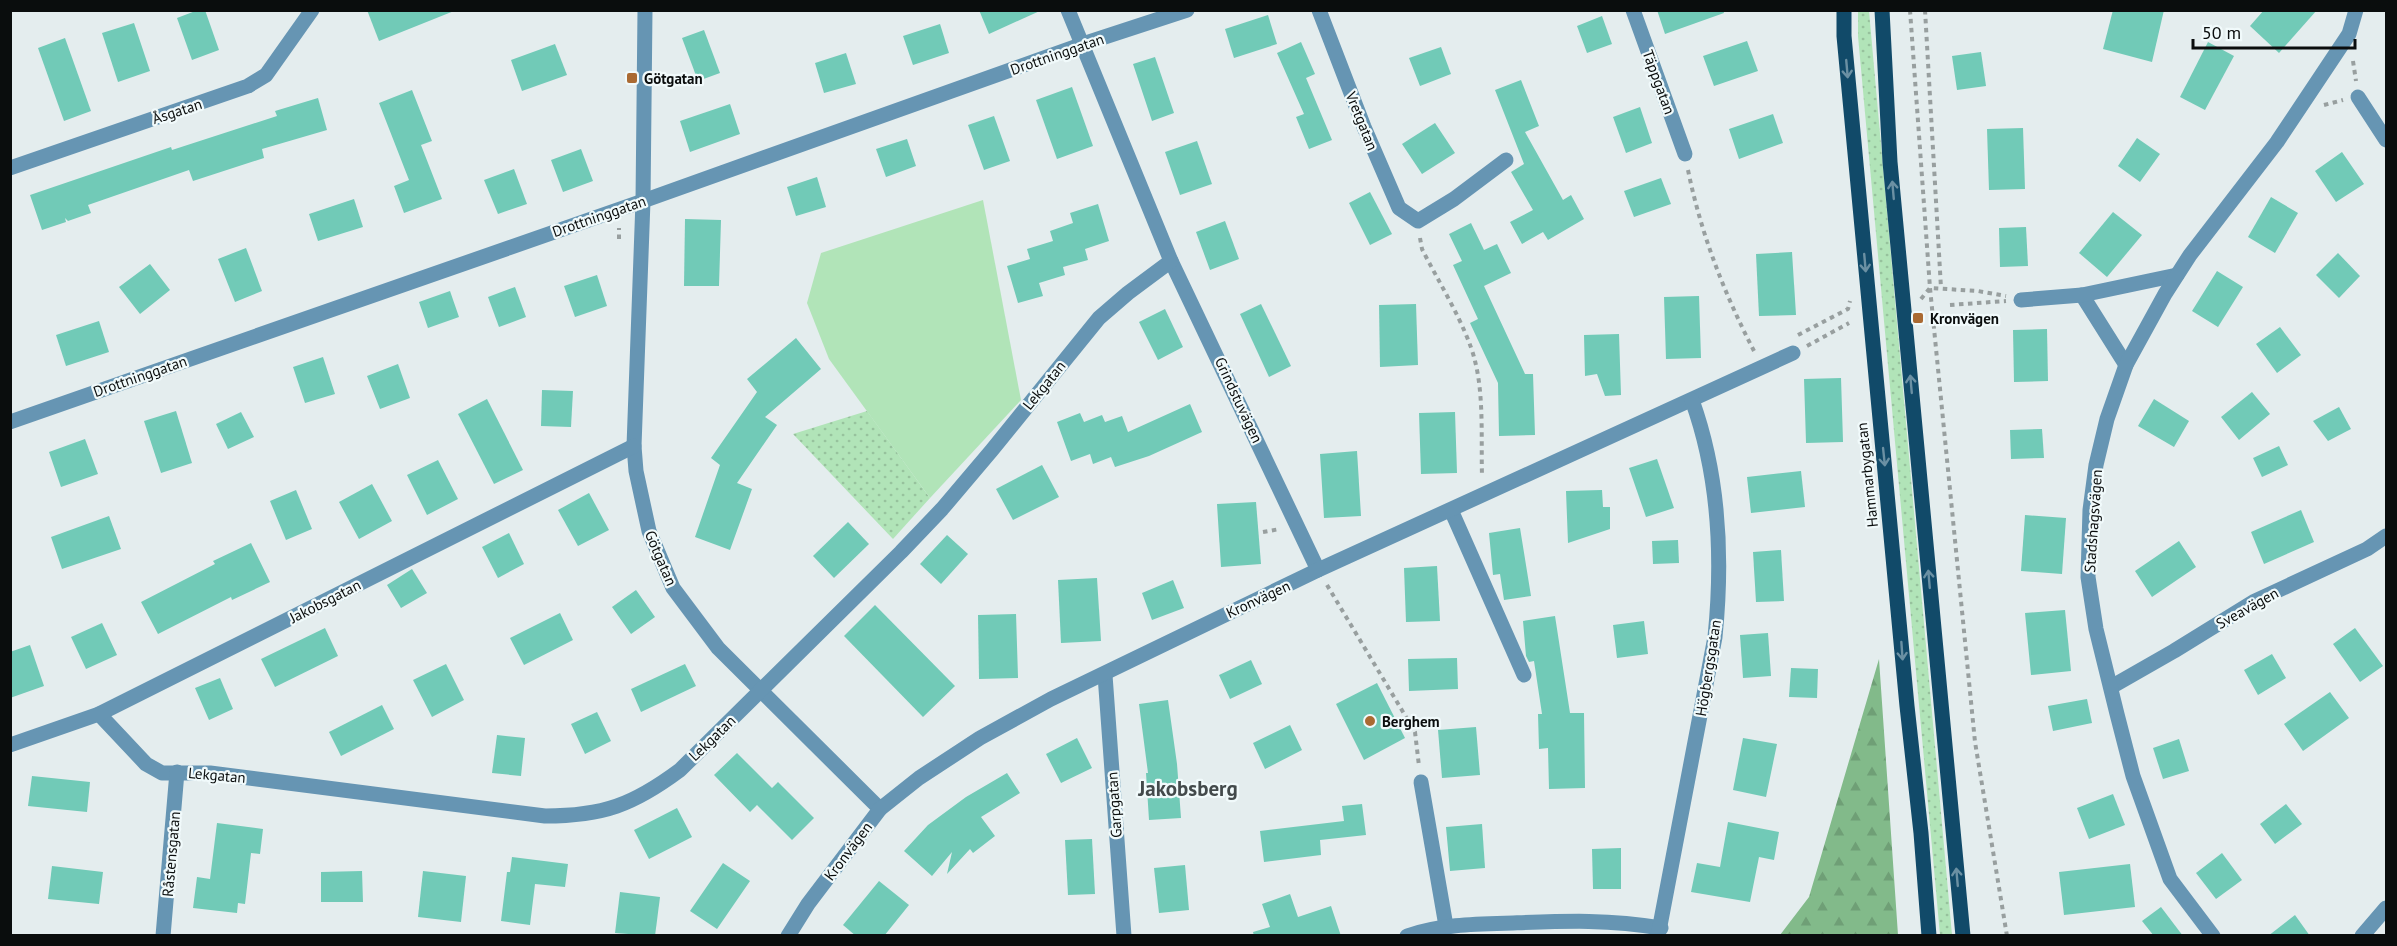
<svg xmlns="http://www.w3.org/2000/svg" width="2397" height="946" viewBox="0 0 2397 946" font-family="'PT Sans',sans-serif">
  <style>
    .grass { fill: url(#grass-dots) }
    .forest { fill: url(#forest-firs) }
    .park { fill: #b1e4b8 }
    .building { fill: #71cab7 }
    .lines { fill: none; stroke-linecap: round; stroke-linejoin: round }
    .path { stroke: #989f9f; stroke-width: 4; stroke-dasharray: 4.5 4.5; stroke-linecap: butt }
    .minor { stroke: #6695b3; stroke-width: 15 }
    .major { stroke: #114a69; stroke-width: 15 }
    .oneway { stroke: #6b90a3 }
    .poi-dot { fill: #aa6a32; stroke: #f1fafb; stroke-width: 2 }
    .labels { text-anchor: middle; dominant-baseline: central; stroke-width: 4.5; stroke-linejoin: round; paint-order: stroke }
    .street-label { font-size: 15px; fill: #0a0d0d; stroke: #f1fafb }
    .poi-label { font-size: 15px; font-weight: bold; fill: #0a0d0d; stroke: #f1fafb; text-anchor: start }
    .district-label { font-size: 21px; font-weight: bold; fill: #434a4b; stroke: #f1fafb }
  </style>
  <defs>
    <pattern id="grass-dots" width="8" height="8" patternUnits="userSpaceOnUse" patternTransform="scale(1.5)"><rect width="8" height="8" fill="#b1e4b8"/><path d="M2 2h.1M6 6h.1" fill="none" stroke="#97c29d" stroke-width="1.8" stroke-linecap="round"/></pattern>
    <pattern id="forest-firs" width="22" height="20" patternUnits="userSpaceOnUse" patternTransform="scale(1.5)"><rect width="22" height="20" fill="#82ba8a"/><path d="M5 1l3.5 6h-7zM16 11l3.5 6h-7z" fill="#6f9f76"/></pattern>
  </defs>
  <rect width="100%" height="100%" fill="#e4edee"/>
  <g class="grass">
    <path d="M1858,11h11l83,924h-12l-82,-899z"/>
    <path d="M867,411l63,87 -37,41 -100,-105z"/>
  </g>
  <path class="forest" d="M1879,659l19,276h-118l29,-38z"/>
  <path class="park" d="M983,200l38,200 -91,98 -101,-139 -22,-56 14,-50z"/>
  <g class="building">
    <path d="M198,10h7l14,40 -27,10 -15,-42z"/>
    <path d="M367,10h86l1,1 -75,30z"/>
    <path d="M979,10h63l-53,24z"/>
    <path d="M1657,10h66l1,3 -59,21z"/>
    <path d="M2113,10h51l-12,52 -49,-13z"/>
    <path d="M2264,10h53l-38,43 -29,-27z"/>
    <path d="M1268,15l9,29 -43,14 -9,-29z"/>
    <path d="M1602,16l10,28 -25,9 -10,-27z"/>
    <path d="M134,23l16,48 -32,11 -16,-49z"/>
    <path d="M940,24l9,29 -36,12 -10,-29z"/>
    <path d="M704,30l16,43 -22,8 -16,-43z"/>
    <path d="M65,38l26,73 -27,10 -26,-73z"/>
    <path d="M1747,41l11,30 -44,15 -11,-30z"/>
    <path d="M1301,42l14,32 -9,4 26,62 -23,9 -13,-32 8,-3 -27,-61z"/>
    <path d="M2208,42l26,14 -29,54 -25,-13z"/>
    <path d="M555,44l12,31 -45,16 -11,-31z"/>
    <path d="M1441,47l10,27 -31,12 -11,-28z"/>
    <path d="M1981,52l5,34 -29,4 -5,-34z"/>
    <path d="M846,53l10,31 -32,9 -9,-30z"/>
    <path d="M1155,57l19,56 -22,8 -19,-57z"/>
    <path d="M1521,80l18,46 -14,6 38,68 8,-5 13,24 -36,21 -5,-8 -21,12 -12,-22 23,-12 -22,-38 13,-8 -29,-74z"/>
    <path d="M1072,87l21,59 -36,13 -21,-59z"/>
    <path d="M412,90l20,51 -11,4 21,54 -38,14 -10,-27 15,-6 -30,-77z"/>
    <path d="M318,98l9,32 -65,19 2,9 -71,23 -4,-11 -101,35 3,8 -23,8 -3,-3 1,4 -24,8 -12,-35 141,-48 1,3 105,-34 -2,-5z"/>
    <path d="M730,104l10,30 -50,18 -10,-31z"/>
    <path d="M1640,107l12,36 -26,10 -13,-36z"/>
    <path d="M1773,114l10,29 -44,16 -10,-30z"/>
    <path d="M994,116l16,45 -26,9 -16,-45z"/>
    <path d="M1435,123l20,30 -33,21 -20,-30z"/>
    <path d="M2023,128l2,61 -36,1 -2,-61z"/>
    <path d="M2137,138l23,16 -20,28 -22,-16z"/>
    <path d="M907,139l9,27 -30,11 -10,-28z"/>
    <path d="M1197,141l15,43 -32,11 -15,-43z"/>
    <path d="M581,149l12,32 -30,11 -12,-32z"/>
    <path d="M2342,152l22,32 -28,18 -21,-31z"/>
    <path d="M514,169l13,35 -29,10 -14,-34z"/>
    <path d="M817,177l9,30 -30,9 -9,-29z"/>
    <path d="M1661,178l10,26 -37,13 -10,-26z"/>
    <path d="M1370,192l22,42 -22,11 -21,-42z"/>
    <path d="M2271,197l27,16 -23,40 -27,-16z"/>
    <path d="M354,199l9,28 -45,14 -9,-27z"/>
    <path d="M1098,204l11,37 -24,8 3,11 -25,7 2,8 -26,8 4,13 -25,7 -11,-37 23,-7 -3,-10 26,-8 -3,-10 23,-8 -3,-10z"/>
    <path d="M2113,212l29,23 -35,42 -28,-24z"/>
    <path d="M685,219l36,1 -2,66h-35z"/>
    <path d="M1225,221l14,38 -29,11 -14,-38z"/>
    <path d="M1471,223l13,27 13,-6 14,29 -27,13 41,88h8l2,61 -36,1 -1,-53 -28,-60 8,-4 -25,-54 9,-4 -13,-27z"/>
    <path d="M2026,227l2,39 -28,1 -1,-39z"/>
    <path d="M246,248l16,43 -27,11 -17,-43z"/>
    <path d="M1792,252l4,63 -37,1 -3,-62z"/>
    <path d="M2338,253l22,23 -21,22 -23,-23z"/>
    <path d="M150,264l20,26 -30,24 -21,-27z"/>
    <path d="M2217,271l26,16 -25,40 -26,-16z"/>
    <path d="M597,275l10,31 -32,11 -11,-31z"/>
    <path d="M515,287l11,30 -27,10 -11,-30z"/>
    <path d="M450,291l9,26 -31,11 -9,-26z"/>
    <path d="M1699,296l2,62 -35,1 -2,-62z"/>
    <path d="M1261,304l30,62 -22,11 -29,-63z"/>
    <path d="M1416,304l2,61 -38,2 -1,-62z"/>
    <path d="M1165,309l18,38 -25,13 -19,-38z"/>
    <path d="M99,321l10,31 -43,14 -10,-31z"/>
    <path d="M2280,327l21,28 -24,18 -21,-29z"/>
    <path d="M2047,329l1,52 -34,1 -1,-52z"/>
    <path d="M1619,334l2,61 -16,1 -8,-22 -12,2 -1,-41z"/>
    <path d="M796,338l25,31 -56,48 12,8 -40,58 15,6 -22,61 -35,-13 25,-72 -9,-7 46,-66 -10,-13z"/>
    <path d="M323,357l12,37 -30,9 -12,-36z"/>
    <path d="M398,364l12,34 -30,11 -13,-33z"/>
    <path d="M1841,378l2,64 -37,1 -2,-64z"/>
    <path d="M542,390l31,1 -2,36 -30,-1z"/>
    <path d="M2252,392l18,22 -31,26 -18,-23z"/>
    <path d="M487,399l36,71 -29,14 -36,-70z"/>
    <path d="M2154,399l35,22 -15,26 -36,-21z"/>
    <path d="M1190,404l12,28 -53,24 -34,11 -4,-10 -18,7 -3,-10 -19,7 -14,-39 23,-9 4,9 18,-7 3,7 17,-6 6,16z"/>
    <path d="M2339,407l12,22 -23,12 -15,-20z"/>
    <path d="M176,411l16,52 -31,10 -17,-52z"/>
    <path d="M241,412l13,25 -26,12 -12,-25z"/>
    <path d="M1455,412l2,61 -36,1 -2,-61z"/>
    <path d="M2042,429l2,29 -33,1 -1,-29z"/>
    <path d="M85,439l13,35 -37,13 -12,-35z"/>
    <path d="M2279,446l9,19 -26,12 -9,-19z"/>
    <path d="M1357,451l4,65 -37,2 -4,-64z"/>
    <path d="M1657,459l17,49 -28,9 -17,-49z"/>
    <path d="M438,460l20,39 -31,16 -20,-40z"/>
    <path d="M1042,465l17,32 -46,23 -17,-31z"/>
    <path d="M1801,471l4,36 -54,6 -4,-36z"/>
    <path d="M372,484l20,37 -33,18 -20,-37z"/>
    <path d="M296,490l16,39 -26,11 -16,-39z"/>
    <path d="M1602,490l1,17h7v22l-42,14 -2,-52z"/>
    <path d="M589,493l20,37 -31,16 -20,-36z"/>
    <path d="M1256,502l5,62 -40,3 -4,-63z"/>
    <path d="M2301,510l13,32 -50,22 -13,-32z"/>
    <path d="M2025,515l41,3 -4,56 -41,-3z"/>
    <path d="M109,516l12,33 -59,20 -11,-32z"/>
    <path d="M848,522l21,22 -35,34 -21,-22z"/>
    <path d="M1520,528l11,68 -27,4 -4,-26 -7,1 -4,-42z"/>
    <path d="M509,533l15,31 -26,14 -16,-31z"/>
    <path d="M947,535l21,19 -27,30 -21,-20z"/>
    <path d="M1678,540l1,23 -26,1 -1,-23z"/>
    <path d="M2179,541l17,26 -44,30 -17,-26z"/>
    <path d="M251,543l19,39 -38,18 -1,-3 -73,37 -17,-32 74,-38 -2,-3z"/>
    <path d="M1781,550l3,51 -28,1 -3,-50z"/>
    <path d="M1437,566l3,55 -34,1 -2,-54z"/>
    <path d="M412,569l15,24 -26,15 -14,-23z"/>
    <path d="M1097,578l4,63 -40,2 -3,-63z"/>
    <path d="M1173,580l11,28 -32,12 -10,-27z"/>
    <path d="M636,590l19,27 -24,17 -19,-27z"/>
    <path d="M875,605l80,81 -32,31 -79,-81z"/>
    <path d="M2065,610l6,61 -40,4 -6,-62z"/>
    <path d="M560,613l13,27 -49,25 -14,-27z"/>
    <path d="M1016,614l2,64 -39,1 -1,-64z"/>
    <path d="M1555,616l15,97h14l1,75 -36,1 -1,-41 -9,1 -1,-35h4l-8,-53 -5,1 -3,-6 -3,-35z"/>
    <path d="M1644,621l4,33 -31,4 -4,-33z"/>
    <path d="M102,623l15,32 -31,14 -15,-32z"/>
    <path d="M325,628l13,28 -63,31 -14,-28z"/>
    <path d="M2355,628l28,38 -23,16 -27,-38z"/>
    <path d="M1768,633l3,43 -28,2 -3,-43z"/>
    <path d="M30,645l14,41 -34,12v-46z"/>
    <path d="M2272,654l14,24 -28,17 -14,-25z"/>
    <path d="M1457,658l1,31 -49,2 -1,-32z"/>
    <path d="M1251,660l11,24 -32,15 -11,-24z"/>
    <path d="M446,664l18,36 -32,17 -19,-37z"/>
    <path d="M685,664l11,22 -55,26 -10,-23z"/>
    <path d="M1791,668l27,1 -1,29 -28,-1z"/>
    <path d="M220,678l13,31 -24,11 -14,-32z"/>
    <path d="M1377,683l28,55 -41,22 -28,-56z"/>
    <path d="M2330,692l19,26 -46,33 -19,-27z"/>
    <path d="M2087,699l5,24 -39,8 -5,-25z"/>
    <path d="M1168,700l9,64 4,54 -32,2 -3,-47h2l-9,-69z"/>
    <path d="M382,705l12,24 -53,27 -12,-24z"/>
    <path d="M597,712l14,29 -26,13 -14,-30z"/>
    <path d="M1290,725l12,25 -37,19 -12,-26z"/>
    <path d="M1476,727l4,48 -38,3 -4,-48z"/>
    <path d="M497,735l28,3 -4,38 -29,-3z"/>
    <path d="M1077,738l15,30 -31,15 -15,-29z"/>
    <path d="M1743,738l34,6 -11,53 -33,-7z"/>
    <path d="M2179,739l10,32 -26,8 -10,-31z"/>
    <path d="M737,753l35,35 6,-6 36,36 -22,22 -35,-35 -7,7 -36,-37z"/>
    <path d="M1007,773l13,20 -39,24 14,19 -22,17 -3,-4 -23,25 5,-22 -20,24 -28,-25 24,-26 38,-28z"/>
    <path d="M32,776l58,6 -3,30 -59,-6z"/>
    <path d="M2113,794l12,31 -36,14 -12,-31z"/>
    <path d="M1362,804l4,31 -46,5 1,15 -57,7 -4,-31 84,-10 -2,-15z"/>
    <path d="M2286,804l16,20 -27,20 -15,-20z"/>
    <path d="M677,808l15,29 -43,22 -15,-29z"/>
    <path d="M1728,822l51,10 -5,28 -15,-3 -9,45 -59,-10 6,-29 23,4z"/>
    <path d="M217,823l46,6 -3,25 -9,-1 -6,51 -7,-1 -1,10 -44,-5 4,-31 13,2z"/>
    <path d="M1482,824l3,44 -35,3 -4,-44z"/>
    <path d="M1092,839l3,55 -27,1 -3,-55z"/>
    <path d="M1621,848v41h-28l-1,-40z"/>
    <path d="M2222,853l20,27 -26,19 -20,-26z"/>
    <path d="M512,857l56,7 -3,23 -30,-3 -5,41 -29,-4 6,-49h3z"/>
    <path d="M723,863l27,18 -33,48 -27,-18z"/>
    <path d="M2130,864l5,43 -71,8 -5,-43z"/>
    <path d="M1185,865l4,45 -30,3 -5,-45z"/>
    <path d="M52,866l51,6 -4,32 -51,-5z"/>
    <path d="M362,871l1,31h-42v-30z"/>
    <path d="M423,871l43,5 -5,46 -43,-5z"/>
    <path d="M879,881l30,24 -25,31h-28l-13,-11z"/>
    <path d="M620,892l40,5 -5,39 -40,-3z"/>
    <path d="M1290,894l8,23 33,-11 10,30h-87l-1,-4 17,-5 -8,-23z"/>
    <path d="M2161,907l22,29h-29l-12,-15z"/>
    <path d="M2295,915l15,21h-42z"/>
  </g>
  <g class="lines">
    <g class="path">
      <path d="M1910,10l20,278 45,454 32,194"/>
      <path d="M1925,10l16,278"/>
      <path d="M2353,61l3,20"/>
      <path d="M2324,105l19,-5"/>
      <path d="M1688,170c13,64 36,123 66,181"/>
      <path d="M1420,238l2,11c16,32 45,78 53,112 9,35 6,79 7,115"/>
      <path d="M619,239v-11"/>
      <path d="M1921,299l9,-11 48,3 28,5"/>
      <path d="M1950,305l56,-4"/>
      <path d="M1798,335l50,-26 2,-8"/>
      <path d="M1807,346l42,-23"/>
      <path d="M1263,532l17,-3"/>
      <path d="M1327,585l88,147 4,34"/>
    </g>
    <g class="minor">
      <path d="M645,10l-2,191 -9,245 2,25 13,60 24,57 45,60 162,161"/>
      <path d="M1068,10l103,251 147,309"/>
      <path d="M1319,10l45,117 35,81 19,13 36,-22 52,-39"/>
      <path d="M1633,10l52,144"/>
      <path d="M2358,97l28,43"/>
      <path d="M10,168l238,-82 18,-11 46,-65"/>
      <path d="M2082,295l44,70"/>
      <path d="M2021,300l61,-5 95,-20"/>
      <path d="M10,422l633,-221 440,-157 104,-34"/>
      <path d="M1451,510l73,165"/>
      <path d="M1105,675l19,261"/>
      <path d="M2111,687l63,-36 81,-50 112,-52 19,-13"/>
      <path d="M99,714l47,50 16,9h48l335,43c58,0 88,-11 135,-46l221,-218 41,-43 50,-59 107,-132 29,-25 43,-32"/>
      <path d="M10,745l89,-31 535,-268"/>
      <path d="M1421,782l25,144"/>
      <path d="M163,936l14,-164"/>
      <path d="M788,936l20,-32 72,-95 39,-31 61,-40 71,-39 267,-129 475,-217"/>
      <path d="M1407,936c35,-12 70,-12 106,-13 52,-2 96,-4 148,5"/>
      <path d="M1658,936l57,-299c8,-79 4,-162 -23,-237"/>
      <path d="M2213,936l-43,-57 -37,-103 -16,-62 -21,-85 -8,-52 2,-67 6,-45 11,-46 19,-54 39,-71 25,-39 87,-113 72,-108 7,-24"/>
      <path d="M2362,936l24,-28"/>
    </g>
    <g class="major">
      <path d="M1844,10v26l63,670 14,127 8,103"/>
      <path d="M1882,10l8,152 73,774"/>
    </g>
  </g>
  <defs><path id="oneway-shaft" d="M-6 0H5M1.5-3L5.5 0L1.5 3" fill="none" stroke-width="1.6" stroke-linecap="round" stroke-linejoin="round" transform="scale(1.5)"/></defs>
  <g class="oneway">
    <use href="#oneway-shaft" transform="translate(1847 69) rotate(85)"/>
    <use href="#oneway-shaft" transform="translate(1893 190) rotate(-95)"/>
    <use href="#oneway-shaft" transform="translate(1865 263) rotate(85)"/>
    <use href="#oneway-shaft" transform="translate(1911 384) rotate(-95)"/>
    <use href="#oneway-shaft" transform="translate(1884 457) rotate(84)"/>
    <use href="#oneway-shaft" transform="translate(1929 579) rotate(-95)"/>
    <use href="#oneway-shaft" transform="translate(1902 651) rotate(86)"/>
    <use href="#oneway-shaft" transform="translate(1957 877) rotate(-95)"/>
  </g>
  <g class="poi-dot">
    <rect x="626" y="72" width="12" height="12" rx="3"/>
    <rect x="1912" y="312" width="12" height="12" rx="3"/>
    <circle cx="1370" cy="721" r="6"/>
  </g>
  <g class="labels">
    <g class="street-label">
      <text transform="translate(1057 54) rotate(-19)">Drottninggatan</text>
      <text transform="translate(1659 82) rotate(70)">Täppgatan</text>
      <text transform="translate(177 111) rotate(-18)">Åsgatan</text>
      <text transform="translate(1362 121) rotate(68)">Vretgatan</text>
      <text transform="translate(599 216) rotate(-19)">Drottninggatan</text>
      <text transform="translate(140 376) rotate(-19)">Drottninggatan</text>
      <text transform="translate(1044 385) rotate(-51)">Lekgatan</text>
      <text transform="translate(1239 400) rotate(65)">Grindstuvägen</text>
      <text transform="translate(1867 475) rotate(-96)">Hammarbygatan</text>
      <text transform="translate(2093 521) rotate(-86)">Stadshagsvägen</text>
      <text transform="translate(661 558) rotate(67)">Götgatan</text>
      <text transform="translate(1258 599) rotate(-25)">Kronvägen</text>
      <text transform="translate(325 601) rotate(-27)">Jakobsgatan</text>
      <text transform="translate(2247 608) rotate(-29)">Sveavägen</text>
      <text transform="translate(1708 668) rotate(-81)">Högbergsgatan</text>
      <text transform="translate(712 738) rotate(-44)">Lekgatan</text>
      <text transform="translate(217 775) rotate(5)">Lekgatan</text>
      <text transform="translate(1114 805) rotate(-94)">Garpgatan</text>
      <text transform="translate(848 851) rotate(-53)">Kronvägen</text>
      <text transform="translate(171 854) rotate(-85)">Råstensgatan</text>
    </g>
    <g class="poi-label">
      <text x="644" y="78">Götgatan</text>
      <text x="1930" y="318">Kronvägen</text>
      <text x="1382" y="721">Berghem</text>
    </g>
    <g class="district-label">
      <text x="1188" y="788">Jakobsberg</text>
    </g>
  </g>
  <rect width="2397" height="946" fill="none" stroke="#0a0d0d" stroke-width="24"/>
  <path d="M2193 39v9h162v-9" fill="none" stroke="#0a0d0d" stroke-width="3"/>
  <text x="2202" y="39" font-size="18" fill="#0a0d0d" stroke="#f1fafb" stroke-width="4.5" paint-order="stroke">50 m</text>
</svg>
